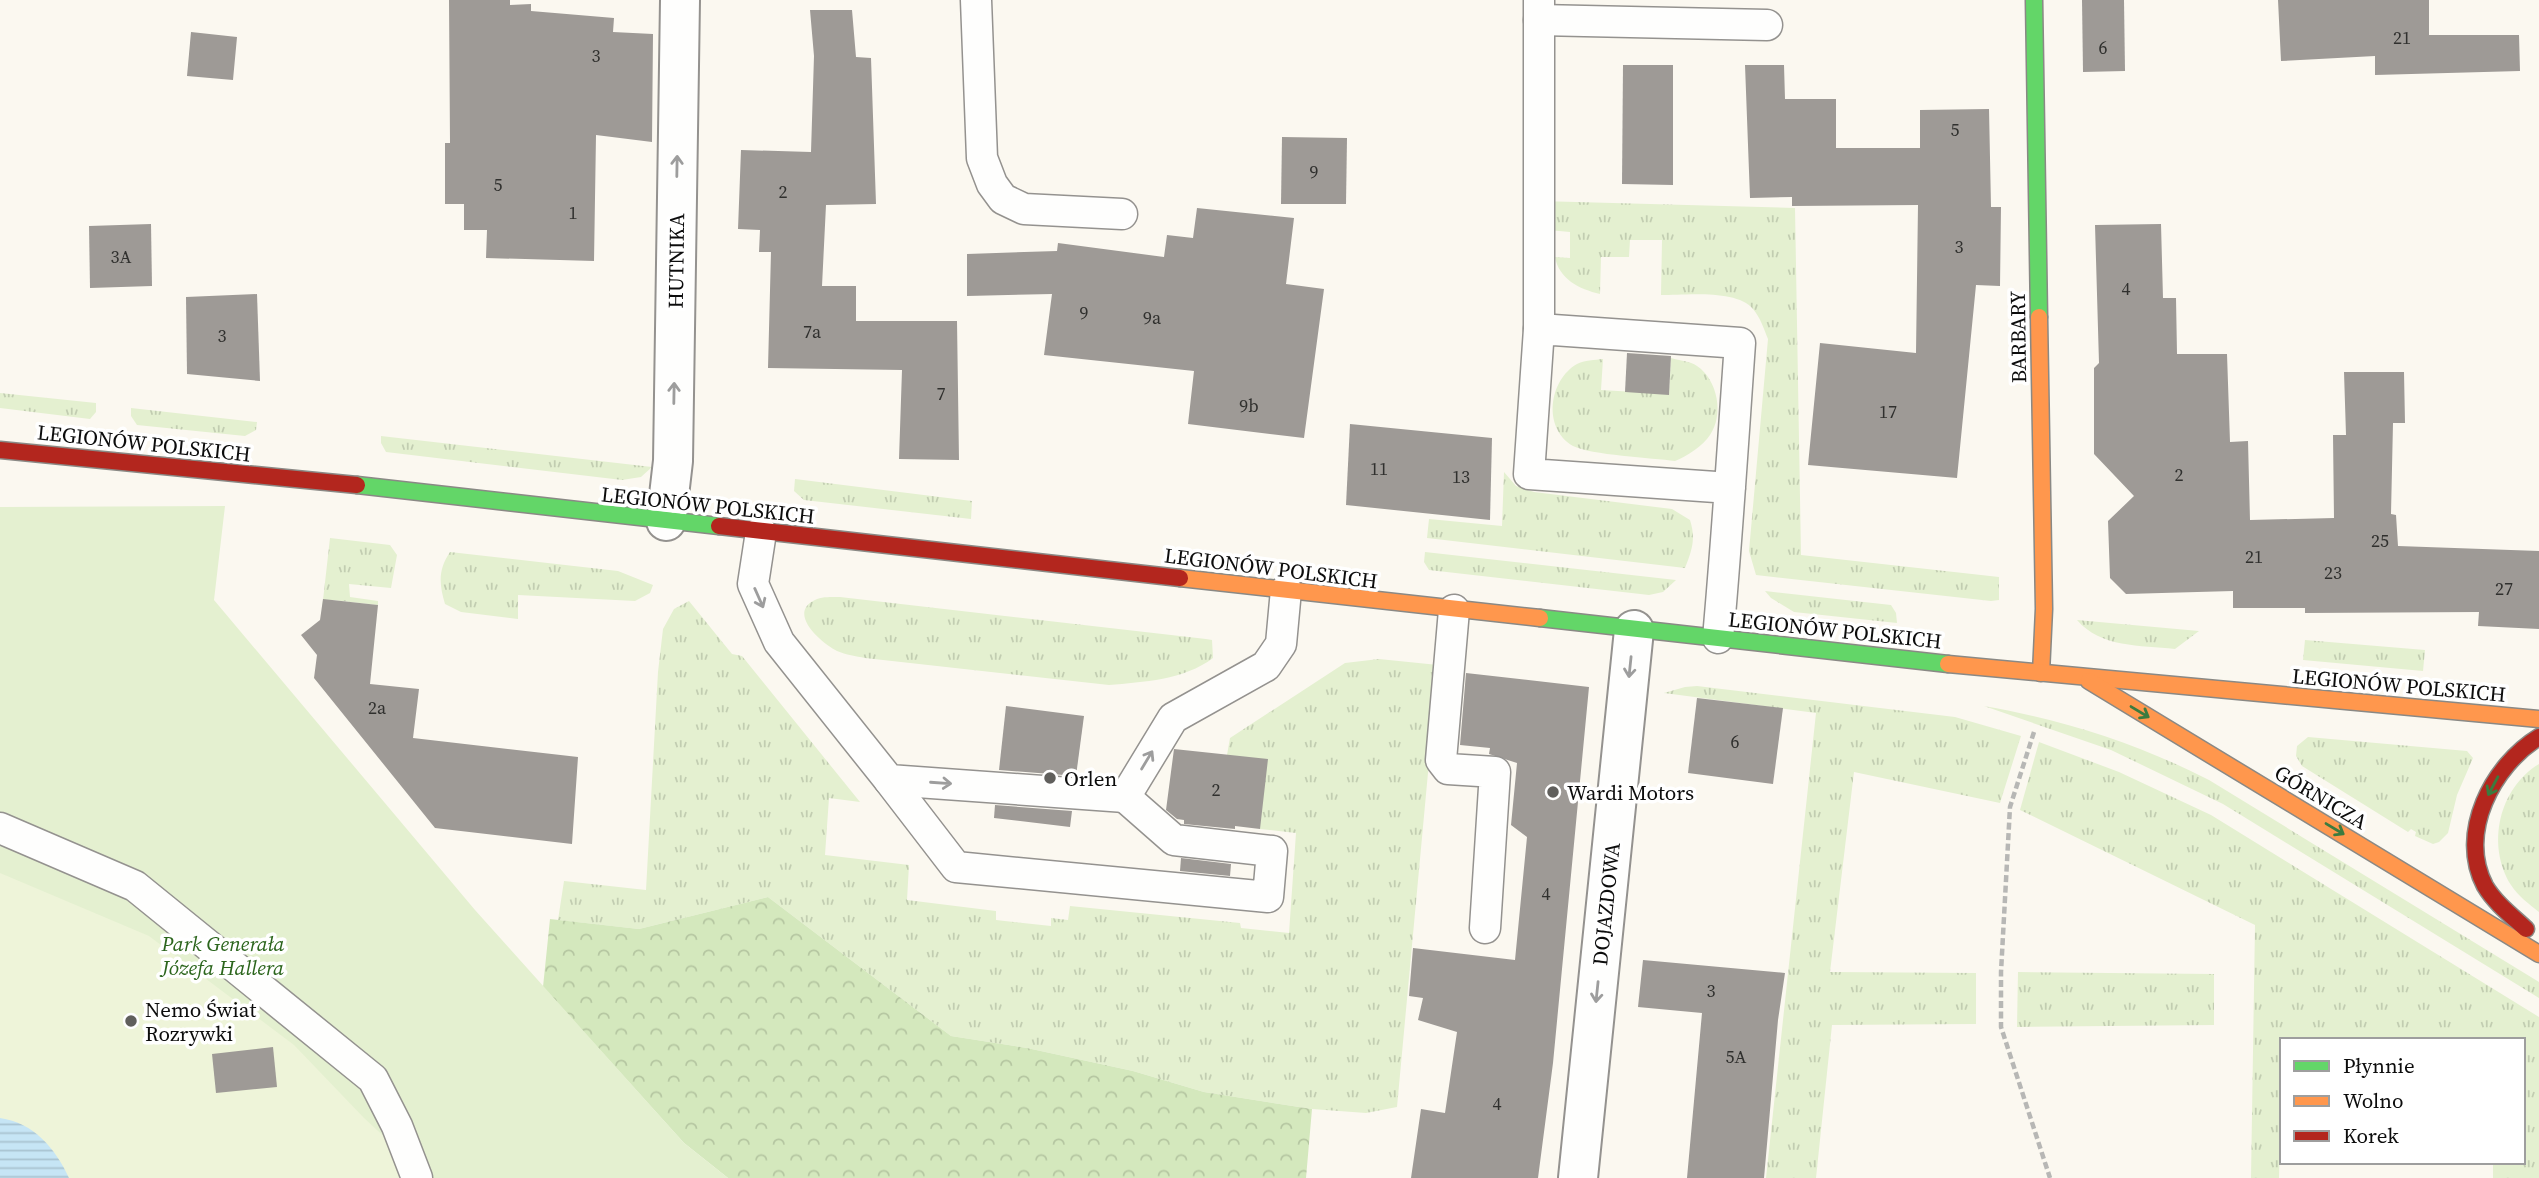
<svg xmlns="http://www.w3.org/2000/svg" width="2539" height="1178" viewBox="0 0 2539 1178" font-family="'Source Serif 4',serif">
  <style>
    .grass { fill: url(#grass-tufts) }
    .forest { fill: url(#forest-crowns) }
    .park { fill: #e4f0d0 }
    .pitch { fill: #eef4d9 }
    .water { fill: url(#water-rules) }
    .building { fill: #9e9a96 }
    .lines { fill: none; stroke-linecap: round; stroke-linejoin: round }
    .lane-casing { stroke: #94928f; stroke-width: 33 }
    .street-casing { stroke: #94928f; stroke-width: 42 }
    .fast-casing { stroke: #8a8985; stroke-width: 19 }
    .slow-casing { stroke: #8a8985; stroke-width: 19 }
    .jam-casing { stroke: #8a8985; stroke-width: 19 }
    .path { stroke: #b7b7b5; stroke-width: 4.5; stroke-dasharray: 7 3.5; stroke-linecap: butt }
    .lane { stroke: #fefefd; stroke-width: 30 }
    .street { stroke: #fefefd; stroke-width: 38 }
    .fast { stroke: #63d668; stroke-width: 16 }
    .slow { stroke: #ff974d; stroke-width: 16 }
    .jam { stroke: #b3261e; stroke-width: 16 }
    .oneway { stroke: #9d9d9d }
    .oneway2 { stroke: #3c7b3f }
    .poi-dot { fill: #605f5c; stroke: #fff; stroke-width: 2.5 }
    .labels { text-anchor: middle; dominant-baseline: central; stroke-width: 7; stroke-linejoin: round; paint-order: stroke }
    .number-label { font-size: 18px; fill: #30302e }
    .street-label { font-size: 21px; fill: #0c0c0c; stroke: #fff }
    .poi-label { font-size: 21px; fill: #0c0c0c; stroke: #fff; text-anchor: start }
    .park-label { font-size: 21px; font-style: italic; fill: #2b651c; stroke: #fff }
  </style>
  <defs>
    <pattern id="grass-tufts" width="24" height="20" patternUnits="userSpaceOnUse" patternTransform="scale(1.75)"><rect width="24" height="20" fill="#e4f0d0"/><path d="M3 7l-1-3M5 7V3M7 7l1-3M15 17l-1-3M17 17v-4M19 17l1-3" fill="none" stroke="#c2cdb1"/></pattern>
    <pattern id="forest-crowns" width="20" height="18" patternUnits="userSpaceOnUse" patternTransform="scale(1.75)"><rect width="20" height="18" fill="#d4e8bd"/><path d="M2 6a3 3 0 1 1 6 0M12 15a3 3 0 1 1 6 0" fill="none" stroke="#b5c6a1"/></pattern>
    <pattern id="water-rules" width="6" height="5" patternUnits="userSpaceOnUse" patternTransform="scale(1.75)"><rect width="6" height="5" fill="#c6e5f5"/><path d="M0 2.5h6" fill="none" stroke="#a9c3d1"/></pattern>
  </defs>
  <rect width="100%" height="100%" fill="#fbf8f0"/>
  <g class="grass">
    <path d="M1539,201l256,7 6,347 198,22v23l-8,1 -235,-26 -7,-24 19,-212c-4,-10 -8,-22 -15,-30 -16,-20 -68,-14 -92,-14l1,-55h-32l-1,17h-28l-1,37c-21,-5 -41,-15 -45,-37l15,1v-26l-22,-2z"/>
    <path d="M1671,358c9,3 19,3 26,8 21,14 27,49 13,69 -7,11 -23,21 -35,26 -22,-3 -85,-6 -102,-15 -31,-18 -24,-66 4,-82 7,-4 18,-4 26,-5l-2,31 68,4z"/>
    <path d="M0,393l96,10v9l-6,7 -90,-11z"/>
    <path d="M131,408l126,14 -1,8 -11,6 -108,-11 -6,-9z"/>
    <path d="M381,436l271,31 -11,10 -19,3 -236,-28 -5,-9z"/>
    <path d="M1504,472l12,14 18,6 138,17 18,11c6,19 2,30 -5,48l-258,-30 2,-19 73,7z"/>
    <path d="M795,479l177,22 -1,18 -167,-19 -10,-9z"/>
    <path d="M330,538l60,7 7,10 -6,33 -42,-4 1,13 28,4v4l-45,-5 -11,9z"/>
    <path d="M450,552l168,19 35,14 -3,8 -15,8 -117,-6v24l-57,-7 -16,-8c-6,-20 -7,-34 5,-52z"/>
    <path d="M1425,552l251,28 -13,12 -14,3 -220,-25 -5,-8z"/>
    <path d="M1765,591l126,14 5,8 1,10 -103,-11 -23,-14z"/>
    <path d="M840,597l366,42 6,1 1,18c-29,22 -70,24 -104,27l-244,-27c-9,-2 -19,-3 -28,-7 -14,-7 -49,-36 -24,-50 7,-5 19,-4 27,-4z"/>
    <path d="M689,601l43,53 10,2 118,146 -31,-4 -4,57 84,10 -2,35 89,11v9l55,6v-8l17,2 2,-14 170,17 1,5 48,5 7,-100 -36,-4 -33,-74 3,-17 115,-75 34,-4 59,6 -41,442 -31,6 -54,-4 -108,-17 -71,-21 -106,-23 -76,-12 -183,-139 -129,32 -81,-9 6,-39 82,9 12,-218 5,-43 11,-20z"/>
    <path d="M2077,620l122,11 -24,18c-35,-4 -74,-1 -98,-29z"/>
    <path d="M2305,640l120,10 -2,21 -120,-11z"/>
    <path d="M1697,686l258,31 66,19 -21,67 -146,-31 -24,200 146,1v51l-144,1 -16,153h-50l50,-465 -152,-20 21,-6z"/>
    <path d="M1984,706c80,14 153,37 225,74l330,202v16l-316,-194 -112,-54z"/>
    <path d="M2308,737l159,14 6,7 -16,37 -9,38 -9,9 -6,2 -18,-8 1,-4 -5,-3 -3,3 -106,-66 -6,-10 1,-10z"/>
    <path d="M2039,742l80,30 92,43 328,202v161h-46v-16h30v-122h-241l-3,138h-28l4,-253 -235,-115z"/>
    <path d="M2539,764v148c-10,-8 -21,-16 -28,-27 -25,-40 -12,-97 28,-121z"/>
    <path d="M2018,972l196,2v51l-197,2z"/>
  </g>
  <path class="forest" d="M768,897l183,139 76,12 106,23 71,21 108,17 -6,69h-578l-44,-35 -141,-156 7,-68 89,10z"/>
  <path class="park" d="M225,506l-11,94 261,310 209,233 44,35h-728v-671z"/>
  <path class="pitch" d="M0,873l149,63 145,109 70,73 65,60h-429z"/>
  <path class="water" d="M0,1118c34,5 55,30 69,60h-69z"/>
  <g class="building">
    <path d="M449,0h61v5l21,-1v7l83,7 -1,14 40,2 -1,108 -56,-7 -2,126 -108,-3 1,-28h-23v-26h-19v-61h5z"/>
    <path d="M2082,0h42l1,71 -42,1z"/>
    <path d="M2278,0h151v35h90l1,36 -145,4v-19l-94,5z"/>
    <path d="M810,10h42l4,47 15,1 5,146 -50,1 -4,81h34v35h101l2,139 -60,-1 3,-89 -134,-2 3,-116h-12l1,-22 -22,-1 3,-79 70,2 3,-96z"/>
    <path d="M191,32l46,5 -4,43 -46,-4z"/>
    <path d="M1623,65h50v120l-51,-1z"/>
    <path d="M1745,65h39l1,34h51v49h84v-38l69,-1 2,98h10l-1,79 -24,-1 -19,193 -149,-13 12,-122 96,10 2,-148 -126,1v-9l-42,1z"/>
    <path d="M1282,137l65,1 -1,66h-65z"/>
    <path d="M1197,208l97,10 -8,66 38,5 -20,149 -116,-14 6,-53 -150,-16 8,-61 -85,2v-42l90,-3 1,-8 106,14 3,-22 26,3z"/>
    <path d="M151,224l1,62 -62,2 -1,-62z"/>
    <path d="M2161,224l2,74h13l1,56h50l3,88 18,-1 2,79 84,-2 -1,-83h13l-2,-63h60l1,51h-12l-2,91 5,1 2,31 141,5v78l-61,-3 1,-14 -174,1v-5h-72v-17l-107,3 -16,-16 -2,-57 26,-25 -40,-42v-86l5,-5 -4,-138z"/>
    <path d="M257,294l3,87 -73,-7 -1,-77z"/>
    <path d="M1627,353l44,3 -2,39 -44,-3z"/>
    <path d="M1350,424l142,14 -2,82 -144,-15z"/>
    <path d="M323,599l55,6 -8,79 49,5 -6,49 165,19 -6,87 -137,-16 -121,-150 3,-23 -16,-20 19,-15z"/>
    <path d="M1466,673l123,14 -36,376 -15,115h-127l10,-69 24,4 12,-81 -39,-12 5,-22 -14,-2 4,-48 102,12 12,-123 -16,-12 6,-62 -28,-9 1,-6 -30,-3z"/>
    <path d="M1697,698l86,10 -10,76 -85,-11z"/>
    <path d="M1006,706l78,10 -8,60 -77,-6z"/>
    <path d="M1174,749l94,10 -8,70 -25,-3v3l-51,-5v-4l-7,-1 -11,-9z"/>
    <path d="M995,805l77,6 -2,16 -76,-9z"/>
    <path d="M1181,858l50,6 -1,12 -50,-5z"/>
    <path d="M1643,960l142,13 -7,47 -14,158h-77l15,-165 -64,-6z"/>
    <path d="M273,1047l4,40 -61,6 -4,-39z"/>
  </g>
  <g class="lines">
    <defs>
      <g id="lane">
        <path d="M976,0l6,158 10,26 11,15 21,10 98,5"/>
        <path d="M1539,0v329"/>
        <path d="M1539,20l228,5"/>
        <path d="M761,532l-8,52 26,58 110,138 236,17 48,-79 93,-52 15,-22 5,-54"/>
        <path d="M1454,610l-13,150 7,9 47,3 -10,156"/>
        <path d="M1718,638c9,-98 15,-197 22,-295l-201,-14 -10,145 201,14"/>
        <path d="M889,780l67,87 312,30 4,-46 -98,-11 -49,-43"/>
        <path d="M0,828l135,58 238,193 24,47 20,52"/>
      </g>
      <g id="street">
        <path d="M666,521l7,-60 7,-461"/>
        <path d="M1578,1178l56,-548"/>
      </g>
      <g id="fast">
        <path d="M2034,0l5,317"/>
        <path d="M357,485l362,41"/>
        <path d="M1540,618l408,46"/>
      </g>
      <g id="slow">
        <path d="M2039,317l5,292 -3,64"/>
        <path d="M1180,578l360,40"/>
        <path d="M1948,664l591,55"/>
        <path d="M2089,681l450,273"/>
      </g>
      <g id="jam">
        <path d="M0,450l357,35"/>
        <path d="M719,526l461,52"/>
        <path d="M2526,929c-14,-13 -31,-26 -41,-43 -28,-53 8,-121 54,-149"/>
      </g>
    </defs>
    <use href="#lane" class="lane-casing"/>
    <use href="#street" class="street-casing"/>
    <use href="#fast" class="fast-casing"/>
    <use href="#slow" class="slow-casing"/>
    <use href="#jam" class="jam-casing"/>
    <path class="path" d="M2034,732l-24,75 -9,165v55l49,151"/>
    <use href="#lane" class="lane"/>
    <use href="#street" class="street"/>
    <use href="#fast" class="fast"/>
    <use href="#slow" class="slow"/>
    <use href="#jam" class="jam"/>
  </g>
  <defs><path id="oneway-shaft" d="M-6 0H5M1.5-3L5.5 0L1.5 3" fill="none" stroke-width="1.6" stroke-linecap="round" stroke-linejoin="round" transform="scale(1.75)"/></defs>
  <g class="oneway">
    <use href="#oneway-shaft" transform="translate(677 166) rotate(-89)"/>
    <use href="#oneway-shaft" transform="translate(674 393) rotate(-89)"/>
    <use href="#oneway-shaft" transform="translate(759 598) rotate(66)"/>
    <use href="#oneway-shaft" transform="translate(1630 667) rotate(96)"/>
    <use href="#oneway-shaft" transform="translate(1147 760) rotate(-59)"/>
    <use href="#oneway-shaft" transform="translate(941 783) rotate(4)"/>
    <use href="#oneway-shaft" transform="translate(1597 992) rotate(96)"/>
  </g>
  <g class="oneway2">
    <use href="#oneway-shaft" transform="translate(2140 712) rotate(31)"/>
    <use href="#oneway-shaft" transform="translate(2493 786) rotate(118)"/>
    <use href="#oneway-shaft" transform="translate(2335 829) rotate(31)"/>
  </g>
  <g class="poi-dot">
    <circle cx="1050" cy="778" r="7"/>
    <circle cx="1553" cy="792" r="7"/>
    <circle cx="131" cy="1021" r="7"/>
  </g>
  <g class="labels">
    <g class="number-label">
      <text x="2402" y="37">21</text>
      <text x="2103" y="47">6</text>
      <text x="596" y="55">3</text>
      <text x="1955" y="129">5</text>
      <text x="1314" y="171">9</text>
      <text x="498" y="184">5</text>
      <text x="783" y="191">2</text>
      <text x="573" y="212">1</text>
      <text x="1959" y="246">3</text>
      <text x="121" y="256">3A</text>
      <text x="2126" y="288">4</text>
      <text x="1084" y="312">9</text>
      <text x="1152" y="317">9a</text>
      <text x="812" y="331">7a</text>
      <text x="222" y="335">3</text>
      <text x="941" y="393">7</text>
      <text x="1249" y="405">9b</text>
      <text x="1888" y="411">17</text>
      <text x="1379" y="468">11</text>
      <text x="2179" y="474">2</text>
      <text x="1461" y="476">13</text>
      <text x="2380" y="540">25</text>
      <text x="2254" y="556">21</text>
      <text x="2333" y="572">23</text>
      <text x="2504" y="588">27</text>
      <text x="377" y="707">2a</text>
      <text x="1735" y="741">6</text>
      <text x="1216" y="789">2</text>
      <text x="1546" y="893">4</text>
      <text x="1711" y="990">3</text>
      <text x="1736" y="1056">5A</text>
      <text x="1497" y="1103">4</text>
    </g>
    <g class="street-label">
      <text transform="translate(676 261) rotate(-89)">HUTNIKA</text>
      <text transform="translate(2018 337) rotate(-91)">BARBARY</text>
      <text transform="translate(144 443) rotate(6)">LEGIONÓW POLSKICH</text>
      <text transform="translate(708 505) rotate(6)">LEGIONÓW POLSKICH</text>
      <text transform="translate(1271 568) rotate(7)">LEGIONÓW POLSKICH</text>
      <text transform="translate(1835 630) rotate(6)">LEGIONÓW POLSKICH</text>
      <text transform="translate(2399 685) rotate(5)">LEGIONÓW POLSKICH</text>
      <text transform="translate(2321 797) rotate(31)">GÓRNICZA</text>
      <text transform="translate(1606 904) rotate(-84)">DOJAZDOWA</text>
    </g>
    <g class="poi-label">
      <text x="1064" y="778">Orlen</text>
      <text x="1567" y="792">Wardi Motors</text>
      <text x="145" y="1009">Nemo Świat<tspan x="145" dy="24">Rozrywki</tspan></text>
    </g>
    <g class="park-label">
      <text x="223" y="943">Park Generała<tspan x="223" dy="24">Józefa Hallera</tspan></text>
    </g>
  </g>
  <rect x="2280" y="1038" width="245" height="126" fill="#ffffff" stroke="#9e9e9e" stroke-width="2"/>
  <rect x="2294" y="1061" width="35" height="10" fill="#63d668" stroke="#9e9e9e" stroke-width="2"/>
  <text x="2343" y="1073" font-size="21" fill="#0c0c0c">Płynnie</text>
  <rect x="2294" y="1096" width="35" height="10" fill="#ff974d" stroke="#9e9e9e" stroke-width="2"/>
  <text x="2343" y="1108" font-size="21" fill="#0c0c0c">Wolno</text>
  <rect x="2294" y="1131" width="35" height="10" fill="#b3261e" stroke="#9e9e9e" stroke-width="2"/>
  <text x="2343" y="1143" font-size="21" fill="#0c0c0c">Korek</text>
</svg>
